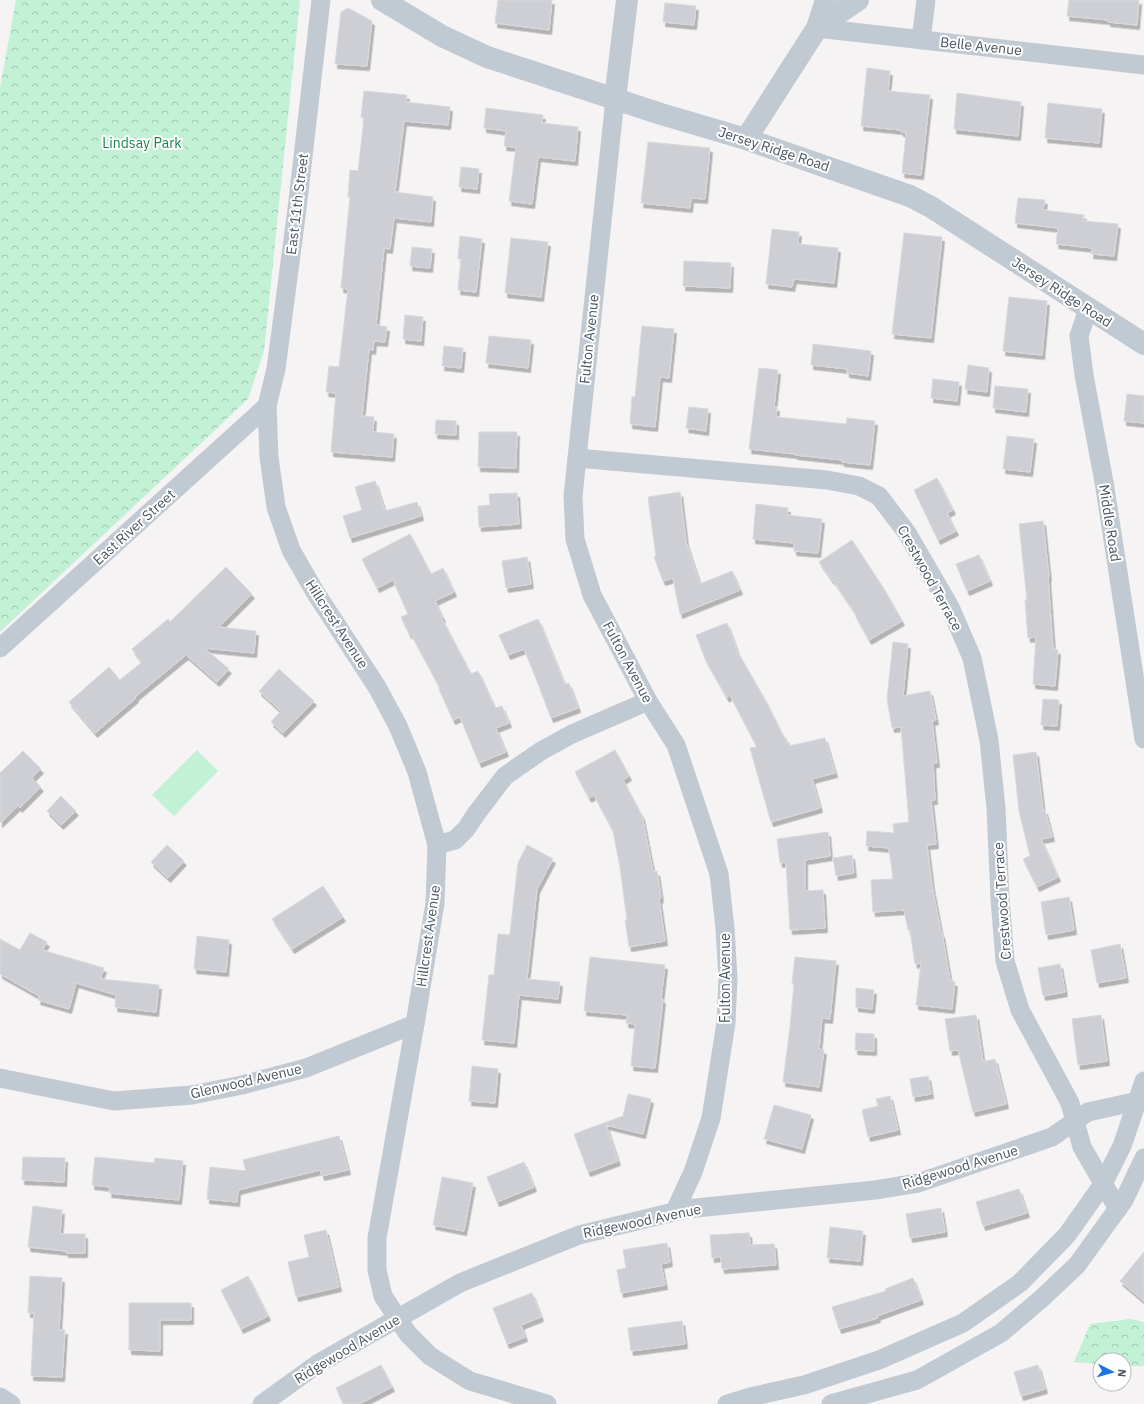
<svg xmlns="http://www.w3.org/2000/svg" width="1144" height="1404" viewBox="0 0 1144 1404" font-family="'IBM Plex Sans',sans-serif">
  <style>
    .forest { fill: url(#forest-crowns) }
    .pitch { fill: #c3f1d5 }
    .building { fill: #cdcfd5; stroke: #d7d9de; filter: url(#shadow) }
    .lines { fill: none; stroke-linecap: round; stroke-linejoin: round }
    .minor { stroke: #c1cad2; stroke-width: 19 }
    .tertiary { stroke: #c1cad2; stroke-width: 22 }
    .labels { text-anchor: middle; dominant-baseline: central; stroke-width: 4; stroke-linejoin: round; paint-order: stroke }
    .street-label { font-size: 14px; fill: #4a5661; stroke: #fff }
    .park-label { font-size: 14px; fill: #17864f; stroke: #fff }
  </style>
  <defs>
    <pattern id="forest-crowns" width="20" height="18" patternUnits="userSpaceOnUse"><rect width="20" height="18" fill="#c3f1d5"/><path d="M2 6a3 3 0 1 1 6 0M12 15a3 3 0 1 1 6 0" fill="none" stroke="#a0c6b0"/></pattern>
    <filter id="shadow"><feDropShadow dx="2.5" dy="4.5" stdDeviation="0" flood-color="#0004"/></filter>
  </defs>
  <rect width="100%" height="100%" fill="#f5f3f3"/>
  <g class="forest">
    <path d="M16,0h284l-36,351 -16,48 -248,233v-545z"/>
    <path d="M1131,1319l13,3v44h-20v-6h-24v4l-26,-2 16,-38z"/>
  </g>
  <path class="pitch" d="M197,750l21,21 -44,45 -22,-21z"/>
  <g class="building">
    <path d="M498,0h54l-3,30 -54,-7z"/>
    <path d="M1069,0h70l-2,25 -29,-3v-2l-41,-4z"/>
    <path d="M665,3l31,3 -2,19 -31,-3z"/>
    <path d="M348,8l24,13 -5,45 -32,-2 6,-52z"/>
    <path d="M867,68l23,3 -2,20 42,4 -9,80 -19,-2 4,-40 -5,-1v-2l-40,-4z"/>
    <path d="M364,91l43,4 -1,7 44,5 -2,18 -44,-4 -9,71 38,5 -2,25 -37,-4 -4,31 -6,-1 -8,77 11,2 -2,15 -11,-1 -1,9 -4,-1 -7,67 12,1 -1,15 21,2 -2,23 -61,-5 5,-59 -10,-1 3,-26 10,1 9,-78 -7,-1 9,-91h-2l2,-27 8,1 6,-53 -3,-1z"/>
    <path d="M957,93l64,9 -3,34 -64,-7z"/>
    <path d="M1048,103l54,6 -3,34 -54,-5z"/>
    <path d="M486,108l57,7 -1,8 36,4 -3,34 -37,-4 -6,47 -23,-3 7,-54 -12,-1 2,-15 -22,-3z"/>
    <path d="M648,142l62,6 -5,51 -14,-1 -1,10 -49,-5z"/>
    <path d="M461,167l18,2 -2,20 -18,-2z"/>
    <path d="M1018,198l27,2 -2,10 41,5 -1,6 35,3 -4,32 -23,-2 1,-6 -36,-4 2,-16 -43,-5z"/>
    <path d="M772,229l27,3 -1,12 40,4 -4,35 -40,-4 -2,8 -26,-3z"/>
    <path d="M904,233l38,4 -11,101 -39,-4z"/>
    <path d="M460,236l22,3 -6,53 -18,-2 3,-31h-3z"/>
    <path d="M511,238l37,4 -7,55 -36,-4z"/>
    <path d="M412,247l20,2 -2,19 -20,-2z"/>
    <path d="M684,261l47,2 -1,25 -47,-2z"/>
    <path d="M1009,297l38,4 -5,54 -39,-4z"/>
    <path d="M405,315l18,2 -2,24 -18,-2z"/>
    <path d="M642,326l32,3 -5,49 -9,-1 -5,50 -25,-3 2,-27h3z"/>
    <path d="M489,336l42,4 -3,28 -42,-5z"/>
    <path d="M813,344l58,7 -3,25 -21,-3v-4l-36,-4z"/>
    <path d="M444,346l19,2 -2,20 -19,-2z"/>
    <path d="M968,365l21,3 -2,24 -22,-3z"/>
    <path d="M759,368l19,2 -4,37h3l-1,10 70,7 1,-6 28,3 -5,44 -28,-3v-2l-47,-5v-1l-46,-5z"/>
    <path d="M933,379l26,3 -2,19 -26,-3z"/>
    <path d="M995,386l33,3 -2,23 -33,-4z"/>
    <path d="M1127,394l17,2v27l-20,-2z"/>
    <path d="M689,407l19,2 -2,22 -20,-3z"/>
    <path d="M436,420l20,1v14l-21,-1z"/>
    <path d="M479,432h38l-1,36 -38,-1z"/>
    <path d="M1007,436l27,3 -4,33 -27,-3z"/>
    <path d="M937,478l16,32 -6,3 9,18 -18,9 -24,-50z"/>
    <path d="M375,481l10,30 32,-9 4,14 -71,22 -7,-22 19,-6 -7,-23z"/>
    <path d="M680,492l6,50 14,42 32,-13 8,19 -60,24 -7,-36 -10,3 -9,-24 2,-1 -8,-59z"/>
    <path d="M517,493l2,31 -40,3 -1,-21 12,-1 -1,-11z"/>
    <path d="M756,504l32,4 -1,7 35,4 -4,34 -24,-2v-8l-41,-4z"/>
    <path d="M1043,521l6,56h-1l5,72 5,1 -3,36 -22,-2 3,-47 -8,1 -3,-38h2l-8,-76z"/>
    <path d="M410,534l21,40 12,-6 11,24 -19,9 8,17 -1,1 29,55 7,-3 17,37 7,-2 7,17 -13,5 10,24 -27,11 -19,-46 -7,3 -14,-31 1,-1 -29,-54h-2l-8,-17 7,-3 -15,-34 -16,8 -15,-29z"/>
    <path d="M852,540l32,49 18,32 -33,19 -14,-25 1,-1 -23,-34h-1l-13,-18z"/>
    <path d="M979,555l11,26 -23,10 -11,-27z"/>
    <path d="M527,557l4,27 -25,4 -4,-27z"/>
    <path d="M226,567l26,27 -33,33 37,4 -2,22 -50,-5 25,21 -12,13 -31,-27 -51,42 1,1 -41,35 -26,-31 40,-35 11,13 22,-18 -10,-13 36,-30 2,3z"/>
    <path d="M538,619l27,66 4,-2 9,25 -27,10 -14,-37 -13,-32 -16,6 -9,-20z"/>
    <path d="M727,623l10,28 28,49 19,38h2l3,8 36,-8 10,35 -23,6 8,29 -49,14 -21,-74 7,-1 -27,-52 -3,3 -21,-37 -10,-26z"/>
    <path d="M893,642l15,2 -5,52 27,-5 6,29 -4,1 5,42h-4l2,37h-4l5,44 -9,1 5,41 9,47h1l8,48 5,1 -3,27 -36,-4 5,-42 -6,1 -5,-34h-2l-4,-20 -31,2 -2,-32 22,-1 -4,-31 -23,-2 1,-15 27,2 -1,-9 16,-2 -8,-95 -9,1 -5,-29z"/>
    <path d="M279,669l35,32 -31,32 -12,-11 10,-11 -22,-20z"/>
    <path d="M1043,699l16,1 -2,26 -16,-1z"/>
    <path d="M615,750l14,26 -6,4 19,36 11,56 4,-1 4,27 -2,1 6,42 -36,6 -4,-27h2l-7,-53 -7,-36 -19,-36 -5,3 -14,-26z"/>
    <path d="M23,751l18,18 -9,9 9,9 -21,21 -2,-2 -18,17v-50z"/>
    <path d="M1036,752l7,59 2,-1 7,27 -11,2 17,38 -21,10 -14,-28 7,-3 -11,-45 -6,-56z"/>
    <path d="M61,796l15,15 -15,14 -14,-14z"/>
    <path d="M828,832l2,24 -25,4v31l18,-1 2,38 -35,2 -4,-68 -6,1 -3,-24z"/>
    <path d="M167,845l17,16 -16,17 -17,-16z"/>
    <path d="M527,845l26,14 -16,30 -10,90 33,3 -2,17 -39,-4 -5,48 -32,-3 7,-65h5l4,-41 11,1 1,-2 8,-70z"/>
    <path d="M852,855l2,18 -18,3 -3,-18z"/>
    <path d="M323,886l20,31 -51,32 -20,-30z"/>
    <path d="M1069,897l5,33 -28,5 -5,-33z"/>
    <path d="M30,933l17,9 -5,8 62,18 -4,11 59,6 -3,27 -41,-5 1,-12 -40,-12 -7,26 -31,-9 1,-4 -39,-22v-35l20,11z"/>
    <path d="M197,936l32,4 -3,32 -32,-3z"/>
    <path d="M1120,944l6,34 -29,5 -6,-33z"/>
    <path d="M590,957l75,8 -4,34h2l-8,69 -24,-2 4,-42 -9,-1 1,-8 -43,-4z"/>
    <path d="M795,957l41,4 -6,58 -8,-1 -3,31 5,1 -5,37 -36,-5 7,-55 4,-43h-2z"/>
    <path d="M1060,964l5,28 -22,4 -5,-28z"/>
    <path d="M856,988l18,2 -2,19 -16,-2z"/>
    <path d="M976,1015l7,47 12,-3 11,45 -33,8 -15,-62 -8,1 -5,-32z"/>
    <path d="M1101,1015l6,46 -29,4 -6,-46z"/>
    <path d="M856,1033l18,1v17l-19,-1z"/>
    <path d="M472,1066l26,3 -3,34 -26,-2z"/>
    <path d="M928,1076l3,18 -18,3 -3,-18z"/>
    <path d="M628,1094l23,5 -8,35 -37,-9 12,36 -30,11 -14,-38 49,-18z"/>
    <path d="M890,1096l8,34 -30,7 -6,-27 16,-4 -2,-7z"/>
    <path d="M774,1105l37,10 -9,34 -38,-10z"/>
    <path d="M339,1136l9,34 -26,6 -2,-6 -82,20 -1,12 -30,-3 3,-32 36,4 -3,-11z"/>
    <path d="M23,1157l42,1 -1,24 -42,-2z"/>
    <path d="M95,1157l59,6 1,-5 28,3 -4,39 -70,-7 1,-6 -18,-2z"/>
    <path d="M524,1162l10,25 -37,15 -10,-25z"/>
    <path d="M442,1177l31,6 -9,48 -31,-6z"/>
    <path d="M1019,1189l8,24 -44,13 -7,-24z"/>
    <path d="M33,1206l29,4 -2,24h25v19h-19v-2l-38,-4z"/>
    <path d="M941,1208l4,24 -35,6 -4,-24z"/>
    <path d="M830,1227l33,4 -3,30 -33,-3z"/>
    <path d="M326,1230l13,57 -43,10 -8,-35 21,-5 -5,-22z"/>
    <path d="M749,1233l1,12 24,-1 2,21 -54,4 -1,-12 -9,1 -2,-23z"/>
    <path d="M667,1243l3,19 -9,2 4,21 -44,8 -4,-23 9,-2 -3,-18z"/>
    <path d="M1144,1252v49l-24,-20z"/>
    <path d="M30,1276l32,2 -3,52h6l-3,47 -31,-1 3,-63h-6z"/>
    <path d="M248,1276l20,40 -27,13 -20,-39z"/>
    <path d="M913,1278l8,22 -44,16 1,2 -39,11 -7,-22 54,-16 -1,-2z"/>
    <path d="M532,1293l9,24 -20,8 4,12 -18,7 -14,-36z"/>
    <path d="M129,1303h62v17h-31v31l-31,-1z"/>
    <path d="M682,1321l3,23 -54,7 -3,-23z"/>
    <path d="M381,1365l11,22 -33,17h-16l-7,-16z"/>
    <path d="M1038,1365l7,24 -24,7 -7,-24z"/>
  </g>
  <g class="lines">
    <g class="minor">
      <path d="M321,0l-24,209 -21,160 -9,37 2,51 7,50 15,43 24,42 62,95 21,39 19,46 20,73 -2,58 -20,121 -38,214v32l6,26 25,38 22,22 40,25 77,23"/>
      <path d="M817,28l327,37"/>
      <path d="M921,40l5,-40"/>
      <path d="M615,99l-42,397 2,43 17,56 56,106 28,44 43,129 6,54 3,50 -2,45 -15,95 -18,54 -18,39"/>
      <path d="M1088,309l-9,27 5,39 20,107 40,257"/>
      <path d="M577,458l250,22 32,6 20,10 28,37 43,74 22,51 17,82 7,68 4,91 5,62 15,49 50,93 12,44 36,62"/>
      <path d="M0,648l267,-242"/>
      <path d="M437,845l18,-5 11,-11 10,-15 29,-38 36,-25 31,-17 76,-33"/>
      <path d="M0,1078l114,23 78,-6 50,-10 64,-17 109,-44"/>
      <path d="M0,1397l11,7"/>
      <path d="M262,1404l57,-41 141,-80 119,-48 107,-26 189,-19 43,-7 134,-46 36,-25 50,-11 6,-4"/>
      <path d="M727,1404l23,-7 54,-12 75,-25 84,-37 57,-40 47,-48 36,-51 19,-38 22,-65"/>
      <path d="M831,1404l86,-24 84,-47 40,-34 36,-34 47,-65 20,-42"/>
    </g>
    <g class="tertiary">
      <path d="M382,0l60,36 45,21 174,57 85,25 164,57 21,11 213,137"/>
      <path d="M817,28l41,-28"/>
      <path d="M615,99l12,-99"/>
      <path d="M746,139l71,-111 9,-28"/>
    </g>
  </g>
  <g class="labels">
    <g class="street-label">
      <text transform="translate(981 46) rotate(6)">Belle Avenue</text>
      <text transform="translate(774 149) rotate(18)">Jersey Ridge Road</text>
      <text transform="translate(297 204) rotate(-83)">East 11th Street</text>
      <text transform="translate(1062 292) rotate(33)">Jersey Ridge Road</text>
      <text transform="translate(589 339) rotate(-84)">Fulton Avenue</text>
      <text transform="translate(1110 523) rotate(81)">Middle Road</text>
      <text transform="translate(134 527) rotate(-42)">East River Street</text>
      <text transform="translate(930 578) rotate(61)">Crestwood Terrace</text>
      <text transform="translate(337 624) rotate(57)">Hillcrest Avenue</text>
      <text transform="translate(628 662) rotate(62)">Fulton Avenue</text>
      <text transform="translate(1002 901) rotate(-94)">Crestwood Terrace</text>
      <text transform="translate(428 936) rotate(-82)">Hillcrest Avenue</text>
      <text transform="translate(725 978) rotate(-90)">Fulton Avenue</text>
      <text transform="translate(246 1081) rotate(-13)">Glenwood Avenue</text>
      <text transform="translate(960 1167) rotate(-17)">Ridgewood Avenue</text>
      <text transform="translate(642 1221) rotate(-12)">Ridgewood Avenue</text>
      <text transform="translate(347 1349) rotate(-31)">Ridgewood Avenue</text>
    </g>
    <g class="park-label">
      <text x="142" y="143">Lindsay Park</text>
    </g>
  </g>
  <g transform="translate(1112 1372) rotate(96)"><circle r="19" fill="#ffffff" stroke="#b7bbc0"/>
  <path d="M0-3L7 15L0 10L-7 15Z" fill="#1a73e8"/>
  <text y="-6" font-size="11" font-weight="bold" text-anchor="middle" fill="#4a5661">N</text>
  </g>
</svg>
